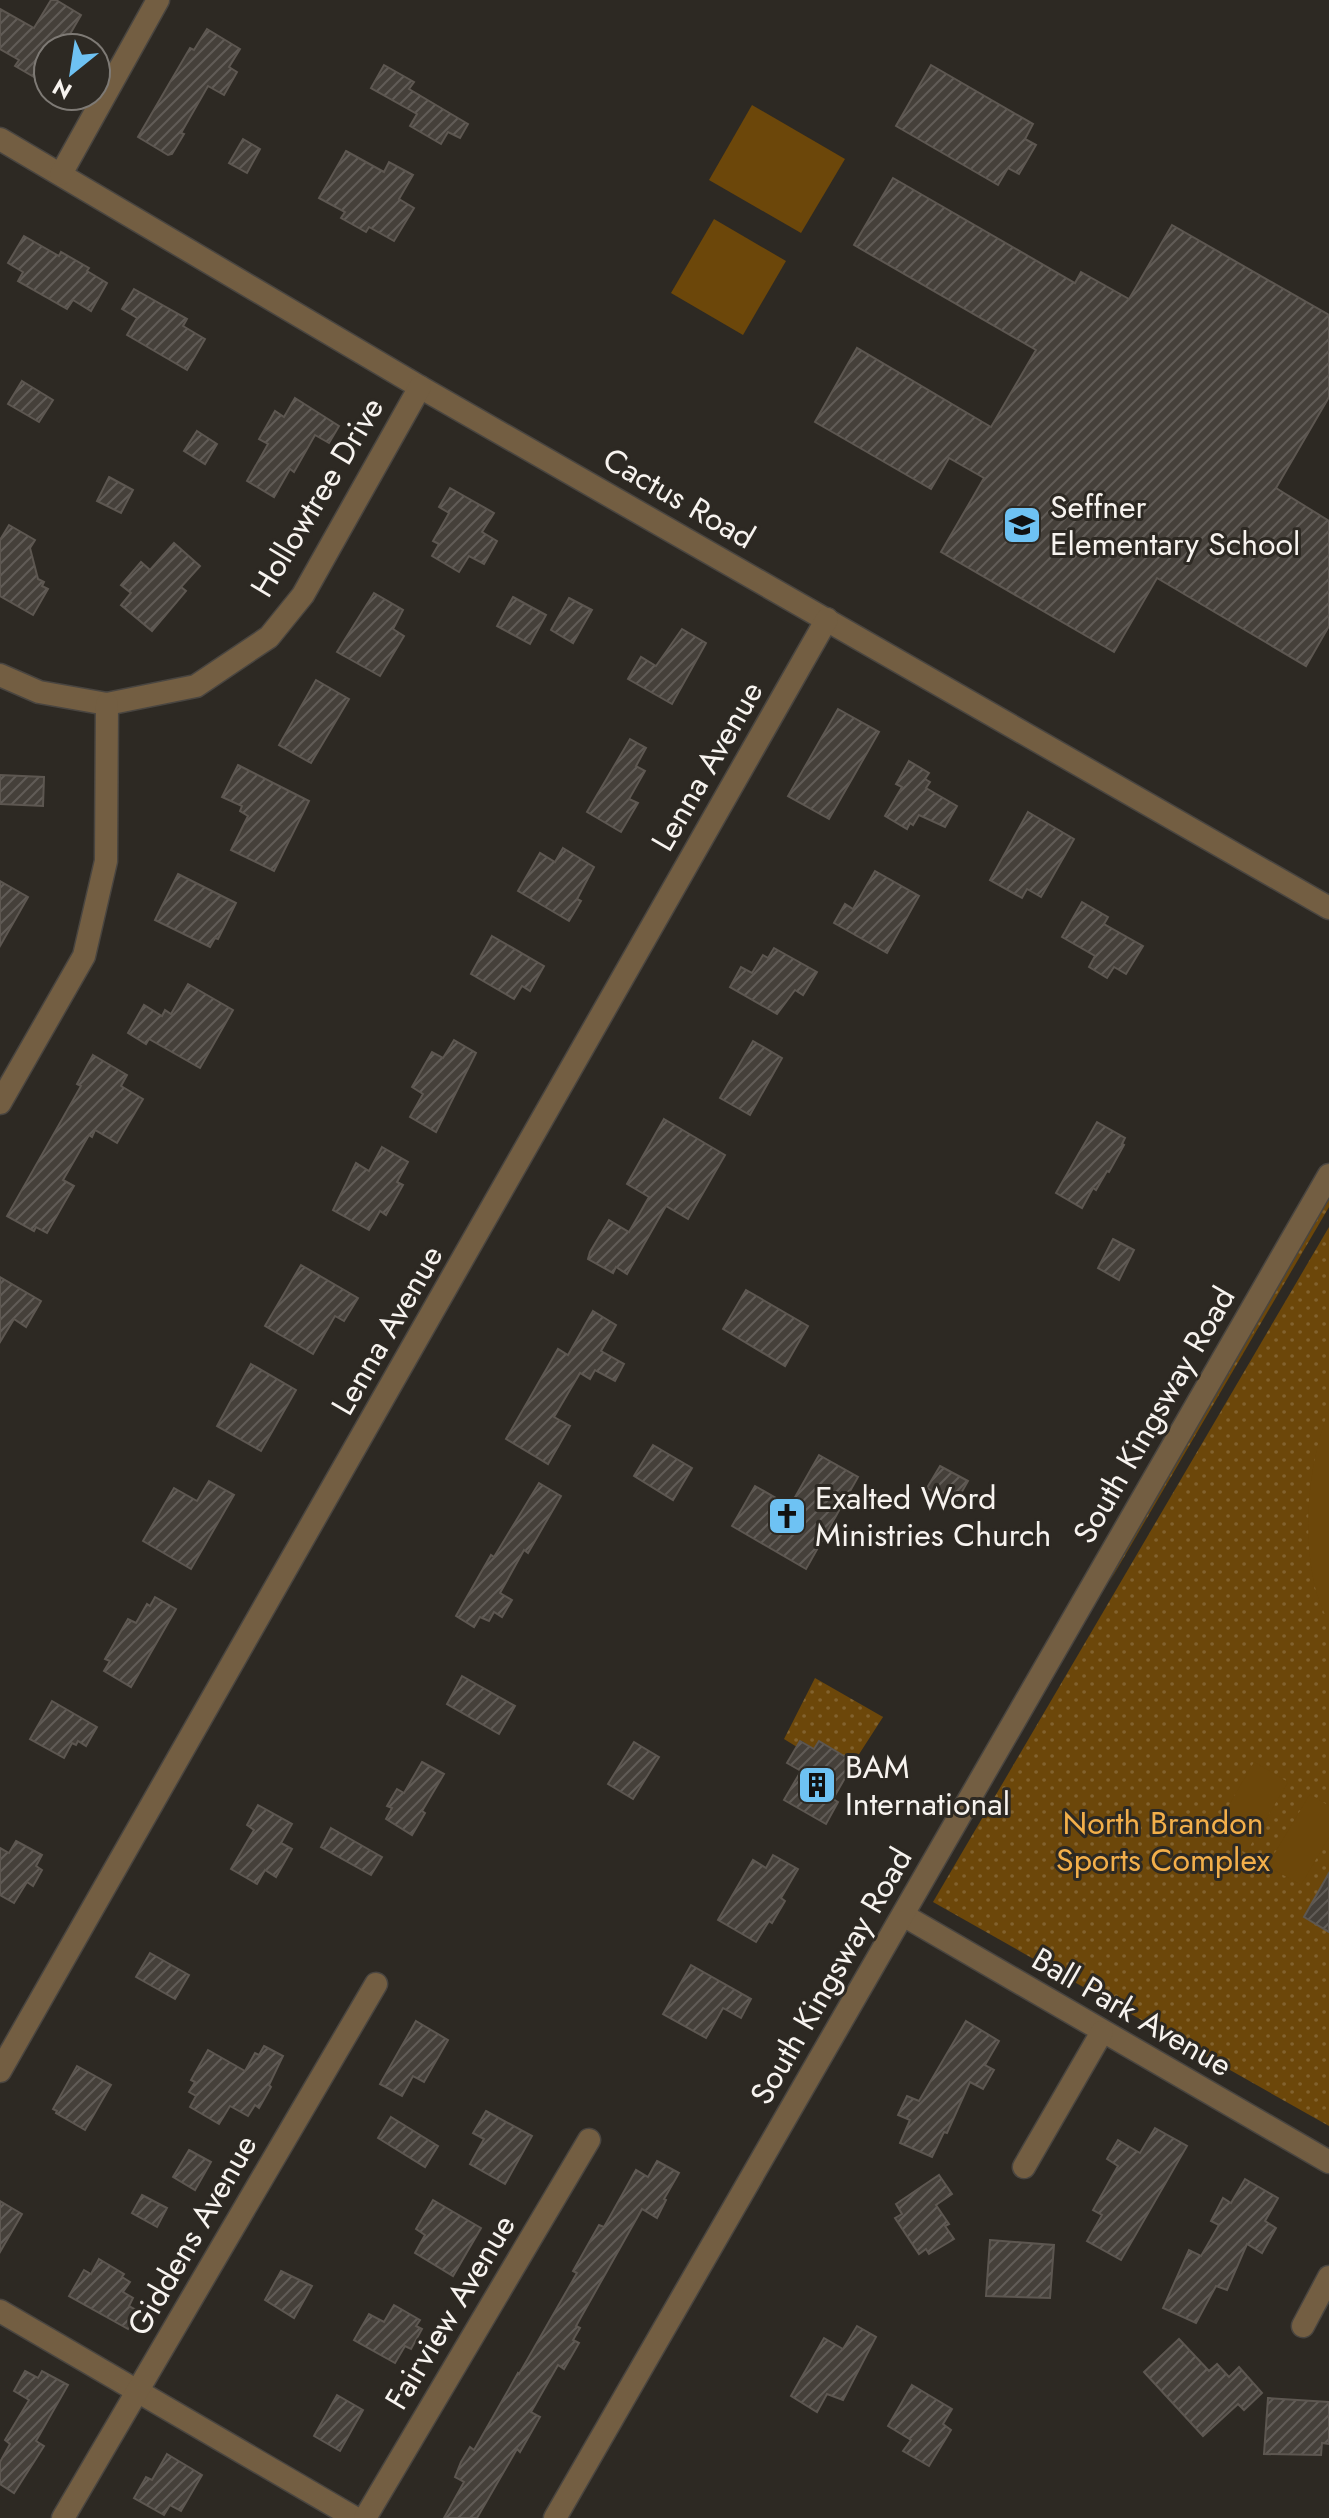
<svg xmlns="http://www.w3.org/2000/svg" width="1329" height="2518" viewBox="0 0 1329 2518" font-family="Jost,sans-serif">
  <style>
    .park { fill: url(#park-dots) }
    .garden { fill: #6c470a }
    .building { fill: url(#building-hatch); stroke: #5d5751; stroke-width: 2 }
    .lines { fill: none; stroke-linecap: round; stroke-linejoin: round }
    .minor-casing { stroke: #494540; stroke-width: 25 }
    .tertiary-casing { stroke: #494540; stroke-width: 25 }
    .minor { stroke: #735e42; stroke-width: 22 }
    .tertiary { stroke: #735e42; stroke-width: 22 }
    .labels { text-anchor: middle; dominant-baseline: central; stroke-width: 6; stroke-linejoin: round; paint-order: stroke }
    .street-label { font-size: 32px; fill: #f7f3ef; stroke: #2d2923 }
    .poi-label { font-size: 32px; fill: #f7f3ef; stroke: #2d2923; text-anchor: start }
    .park-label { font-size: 32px; fill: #f3af4a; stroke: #2d2923 }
  </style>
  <defs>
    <pattern id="park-dots" width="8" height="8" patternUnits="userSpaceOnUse" patternTransform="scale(2)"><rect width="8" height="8" fill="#6c470a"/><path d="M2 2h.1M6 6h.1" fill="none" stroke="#82622e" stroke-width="1.8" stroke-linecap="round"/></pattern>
    <pattern id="building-hatch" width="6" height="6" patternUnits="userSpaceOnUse" patternTransform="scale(2)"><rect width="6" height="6" fill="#45403a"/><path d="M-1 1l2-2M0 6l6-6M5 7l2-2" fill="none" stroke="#615c57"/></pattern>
  </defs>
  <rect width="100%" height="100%" fill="#2d2923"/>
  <g class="park">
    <path d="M1329,1198v9l-219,374 11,-21z"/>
    <path d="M1329,1227v899l-396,-224z"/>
    <path d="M815,1678l68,39 -29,45 -35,-21 -5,8 -12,-8 -5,6 -13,-8z"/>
  </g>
  <g class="garden">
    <path d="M752,105l93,54 -44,74 -92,-53z"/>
    <path d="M714,219l72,42 -43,74 -72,-42z"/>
    <path d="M1329,1409v216c-5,-14 -12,-28 -15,-42 -12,-58 -5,-119 15,-174z"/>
    <path d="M1254,1762l34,20 -42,71 -34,-19z"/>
    <path d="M1310,1794l19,12v31l-28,48 -34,-19z"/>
  </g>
  <g class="building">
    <path d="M51,0h5l25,15 -19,33h-14v37l-33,-19 4,-6 -19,-11v-40l34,19z"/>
    <path d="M207,29l33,20 -11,18 8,5 -13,23 -16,-9 -27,47 3,1 -12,20 -4,1 -30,-18 52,-89 4,2z"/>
    <path d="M384,65l30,17 -5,7 59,35 -8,14 -12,-6 -7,12 -31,-18 7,-12 -46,-26z"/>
    <path d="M931,65l102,59 -8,15 11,6 -17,29 -11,-6 -10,17 -102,-59z"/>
    <path d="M243,139l17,10 -13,24 -18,-10z"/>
    <path d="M346,151l38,21 5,-10 24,13 -14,24 15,9 -20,33 -25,-14 -3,5 -25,-14 4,-6 -26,-14z"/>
    <path d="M893,178l182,105 6,-11 48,27 43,-74 157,90v82l-53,91 53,33v105l-23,40 -149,-88 -43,74 -173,-100 43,-74 -35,-20 -18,31 -116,-67 42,-74 134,79 45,-77 -182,-105z"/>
    <path d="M24,236l35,20 2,-4 28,16 -2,3 20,12 -16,28 -18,-11 -6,9 -49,-28 5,-9 -15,-9z"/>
    <path d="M134,289l53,30 -4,7 22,13 -18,31 -60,-35 10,-17 -15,-9z"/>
    <path d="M22,381l31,19 -14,22 -31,-18z"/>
    <path d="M295,398l44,28 -10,17 -14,-8 -21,37 -4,-3 -16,28 -27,-16 21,-37 -9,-5 16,-28 9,6z"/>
    <path d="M197,431l20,13 -12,20 -21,-13z"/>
    <path d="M109,477l24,13 -12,23 -24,-12z"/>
    <path d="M450,488l44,25 -12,19 15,9 -13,23 -15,-8 -10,16 -27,-16 7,-12 -6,-3 16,-28 -10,-6z"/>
    <path d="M9,525l26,15 -5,8 8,31 6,3 -2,4 6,3 -15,26 -33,-19v-56z"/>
    <path d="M174,543l26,23 -19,21 5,4 -34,40 -31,-26 10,-12 -10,-8 20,-23 9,8z"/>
    <path d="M374,593l29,17 -10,19 11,7 -24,40 -43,-24z"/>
    <path d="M513,597l33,18 -16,29 -33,-18z"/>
    <path d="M569,598l23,12 -19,33 -22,-13z"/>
    <path d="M682,629l24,14 -34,61 -44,-25 13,-22 15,9z"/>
    <path d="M316,680l33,19 -38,64 -32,-18z"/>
    <path d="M838,709l41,23 -50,87 -41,-23z"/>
    <path d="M630,739l16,9 -10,18 9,5 -16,28 9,4 -17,29 -34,-20z"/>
    <path d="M909,761l20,12 -4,6 5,3 -4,6 31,18 -12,21 -26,-12 -6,10 -3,-2 -3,6 -22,-13 17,-29 -6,-3z"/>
    <path d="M238,765l71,36 -35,70 -43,-21 17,-34 -8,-5 2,-5 -20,-9z"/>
    <path d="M0,775l44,2 -1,29 -43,-2z"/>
    <path d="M1028,812l46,27 -33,58 -14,-8 -5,9 -32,-18z"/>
    <path d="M563,848l31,19 -17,32 4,2 -12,20 -51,-30 22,-38 15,9z"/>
    <path d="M875,871l44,25 -32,57 -53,-30 11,-19 8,5z"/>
    <path d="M178,874l58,29 -18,36 -3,-1 -5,9 -55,-27z"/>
    <path d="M0,881l28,16 -28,49z"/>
    <path d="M1082,902l26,15 -4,7 39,22 -17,28 -12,-7 -7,11 -18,-11 6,-11 -33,-19z"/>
    <path d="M492,936l52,30 -14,25 -8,-5 -8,13 -43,-25z"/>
    <path d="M774,948l43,24 -14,23 -8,-5 -18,24 -47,-27 11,-20 11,6 11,-18 5,3z"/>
    <path d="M188,984l45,26 -33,58 -51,-29 -3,5 -18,-11 16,-28 18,11 3,-6 6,4z"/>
    <path d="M454,1040l22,13 -40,79 -26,-15 13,-23 -11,-7 20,-35 11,6z"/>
    <path d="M753,1041l29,17 -32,57 -30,-17z"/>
    <path d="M93,1055l34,20 -6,11 22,13 -26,44 -22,-13 -3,7 -3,-2 -26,45 11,6 -27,47 -11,-6 -2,4 -27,-15 74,-130 -4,-2z"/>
    <path d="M664,1119l61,36 -37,64 -22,-13 -39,68 -11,-7 -3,6 -25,-14 2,-7 19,-32 20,12 20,-35 -22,-13z"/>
    <path d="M1097,1122l28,16 -3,6 2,1 -15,27 -2,-1 -11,19 -3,-2 -11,20 -26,-15z"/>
    <path d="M382,1147l26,15 -11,20 6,3 -17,30 -6,-4 -11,19 -36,-20 23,-47 13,8z"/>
    <path d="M1113,1239l21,11 -15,30 -21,-12z"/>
    <path d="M301,1265l57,33 -14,23 -9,-5 -22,38 -48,-28z"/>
    <path d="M0,1277l41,24 -15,26 -12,-8 -14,23z"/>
    <path d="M746,1290l62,36 -23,40 -62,-37z"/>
    <path d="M593,1311l23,14 -15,26 23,13 -9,17 -20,-11 -5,9 -10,-6 -26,44 16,9 -22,38 -42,-25 52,-90 10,6z"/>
    <path d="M251,1364l45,26 -35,61 -44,-25z"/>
    <path d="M653,1445l39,23 -19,32 -39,-24z"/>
    <path d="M819,1455l39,22 -52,92 -74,-43 23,-40 35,20z"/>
    <path d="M940,1466l28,15 -13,23 -28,-16z"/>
    <path d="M209,1481l25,14 -43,74 -48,-28 31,-53 23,13z"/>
    <path d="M539,1483l22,13 -33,57 -4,-3 -24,43 12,7 -10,17 -8,-5 -5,9 -9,-4 -6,10 -18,-11 35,-61 3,2z"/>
    <path d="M155,1597l21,12 -45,78 -27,-16 6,-10 -5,-2 23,-40 8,4 11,-19 3,2z"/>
    <path d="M462,1676l53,30 -16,28 -52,-30z"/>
    <path d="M52,1701l45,26 -11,19 -8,-5 -2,4 -4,-2 -8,15 -34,-19z"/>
    <path d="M800,1741l14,8 5,-8 35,21 -21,37 5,3 -12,22 -42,-24 17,-29 -14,-8z"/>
    <path d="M634,1742l25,15 -26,42 -25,-15z"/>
    <path d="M422,1762l22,12 -22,37 3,2 -13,22 -26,-16 6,-11 -5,-2 10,-17 7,4z"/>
    <path d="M258,1805l34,19 -11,19 11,6 -16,28 -11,-7 -8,14 -26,-15 23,-39 -7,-5z"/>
    <path d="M331,1828l51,29 -11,18 -50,-28z"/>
    <path d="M16,1841l26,14 -6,11 6,4 -9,16 -6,-4 -13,21 -14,-8v-47l9,5z"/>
    <path d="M773,1855l25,14 -17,29 4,3 -13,22 -3,-2 -13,21 -38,-22 35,-60 13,8z"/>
    <path d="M1329,1873v59l-25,-15z"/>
    <path d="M150,1953l39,22 -14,24 -39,-22z"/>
    <path d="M691,1965l60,34 -10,19 -18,-10 -17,30 -43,-24z"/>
    <path d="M416,2021l32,19 -24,42 -11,-6 -11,20 -22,-12z"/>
    <path d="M966,2021l33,20 -14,24 9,5 -11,19 -13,-7 -23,51 -3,-1 -12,25 -32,-14 10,-23 -12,-5 9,-19 12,5z"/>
    <path d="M264,2046l19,10 -14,29 2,2 -12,21 -4,-3 -7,11 -18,-10 -11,18 -29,-17 6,-11 -7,-4 6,-10 -4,-2 17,-30 37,21 10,-18 4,2z"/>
    <path d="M77,2066l34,19 -26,45 -29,-17 1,-2 -4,-2z"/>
    <path d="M486,2111l46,25 -27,48 -35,-20 14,-25 -11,-6z"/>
    <path d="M391,2117l47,29 -13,21 -47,-29z"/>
    <path d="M1155,2128l32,18 -66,114 -34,-19 15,-26 -9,-5 25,-44 -11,-7 11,-19 22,13z"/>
    <path d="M189,2150l22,12 -16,28 -22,-13z"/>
    <path d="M657,2161l22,12 -15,26 2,1 -9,18 -15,-9 -66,117 4,2 -7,12 6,3 -15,26 -6,-4 -27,47 9,5 -20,35 -3,-3 -40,69h-33l20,-36 -9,-5 6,-15 9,-15 4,3 44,-77 1,1 58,-101 -4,-2 26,-46 5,2 32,-57 12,7z"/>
    <path d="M939,2175l13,19 -16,11 13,19 -4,2 9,13 -25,15 -3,-5 -7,5 -24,-36 7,-4 -6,-10z"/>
    <path d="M1245,2179l33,19 -13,23 11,7 -14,25 -15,-9 -20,46 -11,-4 -20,37 -33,-15 26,-58 12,6 18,-31 -8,-4 12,-23 8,5z"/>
    <path d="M142,2195l25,13 -10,19 -25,-14z"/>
    <path d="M433,2200l48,28 -28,48 -38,-23 10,-18 -9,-6z"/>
    <path d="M0,2201l22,13 -22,38z"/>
    <path d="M990,2240l64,5 -4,53 -64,-2z"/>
    <path d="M99,2259l25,15 -2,3 8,5 -7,10 10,6 -4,8 9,5 -10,18 -59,-33 15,-26 7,4z"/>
    <path d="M281,2271l31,15 -18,32 -29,-18z"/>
    <path d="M394,2305l26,15 -4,6 6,3 -11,20 -6,-3 -10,17 -41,-23 15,-26 15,8z"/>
    <path d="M857,2326l19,11 -33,63 -16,-6 -10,18 -26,-16 33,-58 19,11z"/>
    <path d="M1179,2339l30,32 8,-7 12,13 10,-10 23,26 -18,17 -6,-6 -35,32 -59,-64z"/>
    <path d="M25,2371l13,7 4,-7 26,14 -32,56 8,5 -30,47 -14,-9v-22l10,-18 -5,-4 24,-40 -15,-9z"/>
    <path d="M912,2385l40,24 -9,15 8,6 -22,36 -26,-15 8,-11 -23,-14z"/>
    <path d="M337,2395l26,15 -23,41 -26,-15z"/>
    <path d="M1268,2398l61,4v42l-7,-1 -1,12 -57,-1z"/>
    <path d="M167,2454l35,21 -21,36 -11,-6 -6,10 -30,-17 12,-21 6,3z"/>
  </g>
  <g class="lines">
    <defs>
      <g id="minor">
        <path d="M0,139l420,248 909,521"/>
        <path d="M61,174l97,-174"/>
        <path d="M0,675l39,17 68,12 89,-18 73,-49 34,-42 117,-208"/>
        <path d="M0,1103l84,-147 22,-95 1,-157"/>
        <path d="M903,1915l426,247"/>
        <path d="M0,2071l827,-1452"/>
        <path d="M1024,2167l78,-135"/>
        <path d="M0,2311l355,207"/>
        <path d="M1303,2326l26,-49"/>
        <path d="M63,2518l313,-534"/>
        <path d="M365,2518l224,-378"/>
      </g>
      <path id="tertiary" d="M555,2518l774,-1343"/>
    </defs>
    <use href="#minor" class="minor-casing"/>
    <use href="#tertiary" class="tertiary-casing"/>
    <use href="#minor" class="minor"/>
    <use href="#tertiary" class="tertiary"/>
  </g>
  <defs>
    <symbol id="school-square" viewBox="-11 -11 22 22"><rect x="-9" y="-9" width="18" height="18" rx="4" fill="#6ec2f3" stroke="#2d2923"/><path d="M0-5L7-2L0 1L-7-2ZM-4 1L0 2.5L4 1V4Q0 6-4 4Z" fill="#111"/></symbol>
    <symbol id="church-square" viewBox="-11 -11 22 22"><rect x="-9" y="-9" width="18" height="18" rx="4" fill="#6ec2f3" stroke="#2d2923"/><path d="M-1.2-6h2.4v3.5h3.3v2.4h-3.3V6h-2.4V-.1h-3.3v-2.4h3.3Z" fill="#111"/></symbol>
    <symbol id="building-square" viewBox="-11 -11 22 22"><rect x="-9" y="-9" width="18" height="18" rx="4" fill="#6ec2f3" stroke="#2d2923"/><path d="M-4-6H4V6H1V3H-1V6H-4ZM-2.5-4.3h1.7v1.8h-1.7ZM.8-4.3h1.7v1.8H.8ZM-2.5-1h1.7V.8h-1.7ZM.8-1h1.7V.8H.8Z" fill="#111"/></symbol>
  </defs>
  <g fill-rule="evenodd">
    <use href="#school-square" x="1000" y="503" width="44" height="44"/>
    <use href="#church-square" x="765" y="1494" width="44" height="44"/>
    <use href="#building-square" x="795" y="1763" width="44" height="44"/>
  </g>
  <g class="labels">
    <g class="street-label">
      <text transform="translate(317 497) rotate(-59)">Hollowtree Drive</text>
      <text transform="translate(679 498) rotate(30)">Cactus Road</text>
      <text transform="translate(707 766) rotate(-60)">Lenna Avenue</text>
      <text transform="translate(387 1330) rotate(-60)">Lenna Avenue</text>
      <text transform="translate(1154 1415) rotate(-60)">South Kingsway Road</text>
      <text transform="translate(831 1976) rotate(-60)">South Kingsway Road</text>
      <text transform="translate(1132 2012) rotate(30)">Ball Park Avenue</text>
      <text transform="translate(192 2235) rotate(-60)">Giddens Avenue</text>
      <text transform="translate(450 2312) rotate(-59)">Fairview Avenue</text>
    </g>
    <g class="poi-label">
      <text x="1050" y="507">Seffner<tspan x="1050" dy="37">Elementary School</tspan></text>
      <text x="815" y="1498">Exalted Word<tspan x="815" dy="37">Ministries Church</tspan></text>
      <text x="845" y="1767">BAM<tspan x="845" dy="37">International</tspan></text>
    </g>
    <g class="park-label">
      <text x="1163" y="1823">North Brandon<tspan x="1163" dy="37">Sports Complex</tspan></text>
    </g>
  </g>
  <g transform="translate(72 72) rotate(210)"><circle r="38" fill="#2d2923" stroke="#7e7a75" stroke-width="2"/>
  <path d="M0-6L14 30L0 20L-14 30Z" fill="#6ec2f3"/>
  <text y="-12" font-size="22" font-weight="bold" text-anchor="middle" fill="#f7f3ef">N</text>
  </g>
</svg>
